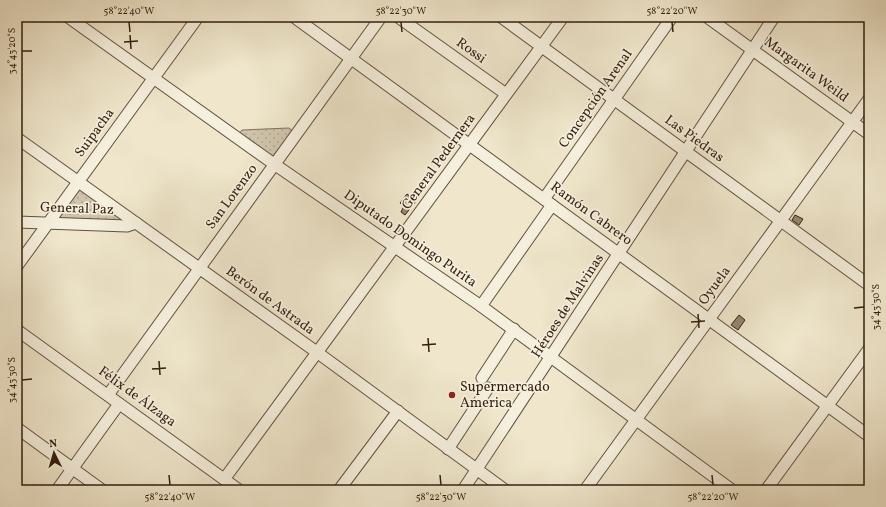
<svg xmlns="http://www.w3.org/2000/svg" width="886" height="507" viewBox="0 0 886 507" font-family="Vollkorn,serif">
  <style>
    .park { fill: url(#park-dots); stroke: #82725d }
    .building { fill: #958671; stroke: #341f0f }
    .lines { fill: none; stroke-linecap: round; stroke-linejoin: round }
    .minor-casing { stroke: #63513e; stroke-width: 13 }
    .minor { stroke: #f5efdd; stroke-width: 11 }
    .ticks { fill: none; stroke: #341f0f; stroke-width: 1.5 }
    .poi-dot { fill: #8f2418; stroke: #f5efdd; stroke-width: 1.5 }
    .labels { text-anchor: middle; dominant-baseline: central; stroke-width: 3.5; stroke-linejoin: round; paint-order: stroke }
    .street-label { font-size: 14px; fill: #341f0f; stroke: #f5efdd }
    .poi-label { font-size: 14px; fill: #341f0f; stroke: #f5efdd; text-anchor: start }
    .neatline { fill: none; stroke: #341f0f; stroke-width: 1.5 }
    .ticks-label { font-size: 10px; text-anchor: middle; fill: #341f0f }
  </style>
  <defs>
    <pattern id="park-dots" width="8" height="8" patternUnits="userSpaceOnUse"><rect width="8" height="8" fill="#cfc4ab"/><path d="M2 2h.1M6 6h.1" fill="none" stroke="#b2a892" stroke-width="1.8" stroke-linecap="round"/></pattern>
  </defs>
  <rect width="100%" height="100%" fill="#efe6cb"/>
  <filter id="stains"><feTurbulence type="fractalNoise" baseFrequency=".005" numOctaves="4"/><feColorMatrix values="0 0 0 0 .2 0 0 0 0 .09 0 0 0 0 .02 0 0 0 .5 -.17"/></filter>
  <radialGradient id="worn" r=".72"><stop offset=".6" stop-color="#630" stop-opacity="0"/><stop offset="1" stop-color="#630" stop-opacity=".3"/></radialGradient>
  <g class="park">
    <path d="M289,128l5,4 -20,24h-3l-32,-22 3,-4z"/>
    <path d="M83,190l38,27v6l-62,-3 -1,-3 18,-26z"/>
  </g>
  <g class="building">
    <path d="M407,194l9,7 -11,14 -4,-3 3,-6 -4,-3z"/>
    <path d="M795,215l8,4 -4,6 -7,-5z"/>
    <path d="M739,315l6,5 -7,10 -7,-5z"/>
  </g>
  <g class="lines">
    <defs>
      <g id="minor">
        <path d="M68,17l206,147 207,142 251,184"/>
        <path d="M294,17l575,419"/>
        <path d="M398,17l108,77"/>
        <path d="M501,17l368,268"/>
        <path d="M707,17l162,117"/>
        <path d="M17,138l301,215 187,137"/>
        <path d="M544,199l128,-182"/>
        <path d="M17,222l110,4 9,-3"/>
        <path d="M17,266l181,-249"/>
        <path d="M481,306l71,-101"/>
        <path d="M17,330l222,160"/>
        <path d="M482,378l32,-49"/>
        <path d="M108,395l273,-378"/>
        <path d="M17,428l85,62"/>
        <path d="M448,449l40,-61"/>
        <path d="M225,478l338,-461"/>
        <path d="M57,490l62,-86"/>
        <path d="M339,490l59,-79"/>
        <path d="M463,490l311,-473"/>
        <path d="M585,490l284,-391"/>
        <path d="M766,490l103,-141"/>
      </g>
    </defs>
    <use href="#minor" class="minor-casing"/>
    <use href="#minor" class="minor"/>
  </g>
  <path class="ticks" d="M129,22l1,10M401,22l1,10M672,22l1,10M130,35l1,14M124,42l14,-1M22,51h10M854,308l10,-1M698,314l1,14M691,322l14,-1M428,338l1,14M422,345l14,-1M159,361l1,14M152,369l14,-1M22,380l10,-1M169,475l1,10M440,475l1,10M712,475l1,10"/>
  <circle class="poi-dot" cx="452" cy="395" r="4"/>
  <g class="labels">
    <g class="street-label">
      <text transform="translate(471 51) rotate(36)">Rossi</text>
      <text transform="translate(806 70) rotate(36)">Margarita Weild</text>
      <text transform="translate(596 99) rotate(-55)">Concepción Arenal</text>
      <text transform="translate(95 133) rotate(-54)">Suipacha</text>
      <text transform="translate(694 139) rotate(36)">Las Piedras</text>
      <text transform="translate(439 162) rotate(-54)">General Pedernera</text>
      <text transform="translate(232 197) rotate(-54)">San Lorenzo</text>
      <text transform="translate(77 209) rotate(2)">General Paz</text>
      <text transform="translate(591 214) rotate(36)">Ramón Cabrero</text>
      <text transform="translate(410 239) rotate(35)">Diputado Domingo Purita</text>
      <text transform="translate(715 286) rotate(-54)">Oyuela</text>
      <text transform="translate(270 301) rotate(36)">Berón de Astrada</text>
      <text transform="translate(568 306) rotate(-57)">Héroes de Malvinas</text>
      <text transform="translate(137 397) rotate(36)">Félix de Álzaga</text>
    </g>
    <g class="poi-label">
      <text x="460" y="387">Supermercado<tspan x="460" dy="16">America</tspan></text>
    </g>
  </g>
  <rect width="886" height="507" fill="none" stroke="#efe6cb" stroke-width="44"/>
  <g transform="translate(54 453) rotate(355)" stroke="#f5efdd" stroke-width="3" paint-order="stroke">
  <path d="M0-3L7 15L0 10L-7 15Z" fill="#341f0f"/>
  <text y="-6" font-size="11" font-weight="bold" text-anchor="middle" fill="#341f0f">N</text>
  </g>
  <rect x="22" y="22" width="842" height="463" class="neatline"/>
  <g class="ticks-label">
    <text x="129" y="14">58°22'40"W</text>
    <text x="401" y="14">58°22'30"W</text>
    <text x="672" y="14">58°22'20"W</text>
    <text transform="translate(11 51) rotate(-90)" y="4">34°43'20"S</text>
    <text transform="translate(875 307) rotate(-90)" y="4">34°43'30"S</text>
    <text transform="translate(11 380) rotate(-90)" y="4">34°43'30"S</text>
    <text x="170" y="500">58°22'40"W</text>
    <text x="441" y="500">58°22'30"W</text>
    <text x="713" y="500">58°22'20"W</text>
  </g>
  <rect width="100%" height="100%" filter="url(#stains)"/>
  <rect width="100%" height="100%" fill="url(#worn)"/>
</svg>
